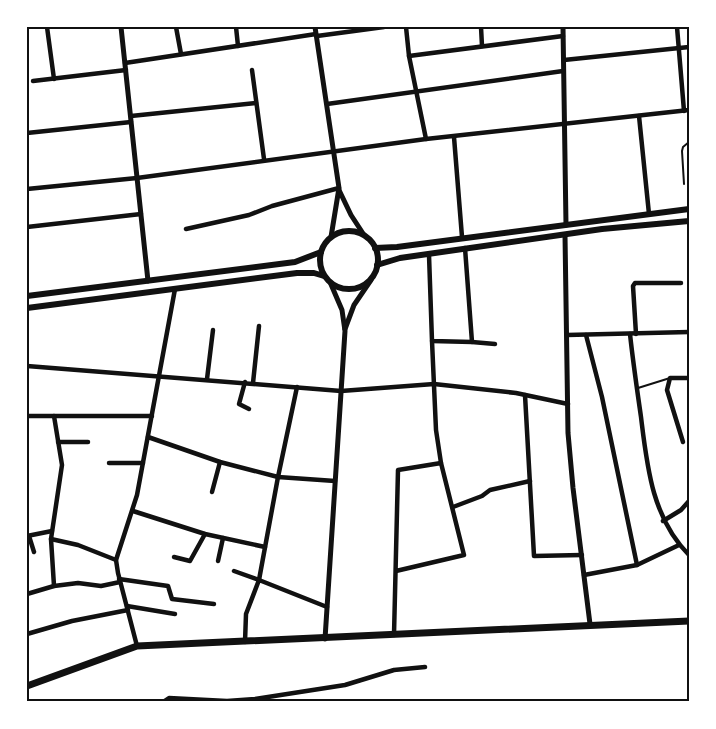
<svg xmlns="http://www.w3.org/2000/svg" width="716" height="729" viewBox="0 0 716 729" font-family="Figtree,sans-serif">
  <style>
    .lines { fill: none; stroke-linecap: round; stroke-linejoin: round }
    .service { stroke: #111; stroke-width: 2 }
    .minor { stroke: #111; stroke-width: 4.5 }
    .tertiary { stroke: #111; stroke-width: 5 }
    .secondary { stroke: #111; stroke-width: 6 }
    .primary { stroke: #111; stroke-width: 7 }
    .neatline { fill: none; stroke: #111; stroke-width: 2 }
  </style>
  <rect width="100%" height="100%" fill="#fff"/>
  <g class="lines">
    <g class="service">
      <path d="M684,184l-2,-33 1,-4 6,-5"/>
      <path d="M638,388l32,-10"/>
    </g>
    <g class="minor">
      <path d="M47,27l7,52"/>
      <path d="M176,27l5,27"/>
      <path d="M236,27l2,19"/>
      <path d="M406,27l3,29 17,83"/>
      <path d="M481,27l1,19"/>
      <path d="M677,27l7,84"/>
      <path d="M317,36l67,-9"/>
      <path d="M409,56l154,-20"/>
      <path d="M564,60l125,-13"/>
      <path d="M125,63l191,-29"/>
      <path d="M252,70l12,89"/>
      <path d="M33,81l93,-11"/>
      <path d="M327,104l236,-33"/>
      <path d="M131,116l125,-13"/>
      <path d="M639,116l10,98"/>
      <path d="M27,133l104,-11"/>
      <path d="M454,137l8,100"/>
      <path d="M27,189l110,-11 289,-39 263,-29"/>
      <path d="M27,227l114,-13"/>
      <path d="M186,229l63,-14 23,-9 67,-18"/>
      <path d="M429,255l3,86 40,1 -7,-94"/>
      <path d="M630,334c3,28 7,55 11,83 6,49 11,101 48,138"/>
      <path d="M636,334l-3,-48 2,-3h46"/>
      <path d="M567,335l122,-3"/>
      <path d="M586,335l16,62 35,168"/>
      <path d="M432,341l4,89 5,33"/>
      <path d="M472,342l23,2"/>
      <path d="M27,366l314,25 93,-7 82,9 52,11"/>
      <path d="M207,379l6,-49"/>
      <path d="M245,382l-6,22 10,5"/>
      <path d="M253,383l6,-57"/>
      <path d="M525,395l9,161 48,-1"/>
      <path d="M27,416h125"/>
      <path d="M54,416l8,49 -11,74 3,47"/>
      <path d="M148,437l72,25 58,15 19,-90"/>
      <path d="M58,442h30"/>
      <path d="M683,442l-16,-52 3,-12h19"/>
      <path d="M109,463h34"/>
      <path d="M212,492l8,-30"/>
      <path d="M453,507l29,-11 8,-6 40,-9"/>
      <path d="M133,511l72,23 60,13"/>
      <path d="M663,521l18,-11 8,-9"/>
      <path d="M27,536l25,-5"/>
      <path d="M29,536l5,16"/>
      <path d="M51,539l27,6 38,15"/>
      <path d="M174,557l16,4 15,-27"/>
      <path d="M218,561l5,-23"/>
      <path d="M234,571l25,9 19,-103 57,4"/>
      <path d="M584,575l53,-10 42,-20"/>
      <path d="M119,579l49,7 4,13 42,5"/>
      <path d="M27,594l27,-8 24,-3 23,3 19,-4"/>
      <path d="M127,606l48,8"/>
      <path d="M27,634l45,-13 56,-11"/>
      <path d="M394,635l4,-165 43,-7 23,92 -68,16"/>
      <path d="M245,642l1,-28 13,-34 68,27"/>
      <path d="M137,646l-19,-73 -2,-13 21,-65 38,-206"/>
      <path d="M163,702l6,-4 58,3 28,-2 90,-14 49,-15 31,-3"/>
    </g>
    <g class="tertiary">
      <path d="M121,27l27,254"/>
      <path d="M315,27l24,161 -8,49"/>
      <path d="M563,27l3,198"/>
      <path d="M339,190l12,25 13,20"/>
      <path d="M565,235l3,198 5,55 17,136"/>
      <path d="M345,329l9,-24 17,-25"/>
      <path d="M325,639l20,-308 -3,-21 -12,-28"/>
    </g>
    <g class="secondary">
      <circle cx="349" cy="260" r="29"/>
      <path d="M375,248l22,-1 292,-38"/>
      <path d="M377,265l23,-7 202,-29 87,-8"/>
      <path d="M27,296l268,-34 26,-10"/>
      <path d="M27,308l270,-35h17l10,3"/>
    </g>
    <path class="primary" d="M27,686l110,-40 552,-25"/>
  </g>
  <rect width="716" height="729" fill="none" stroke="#ffffff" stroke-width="57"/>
  <rect x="28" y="28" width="660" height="672" class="neatline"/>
</svg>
